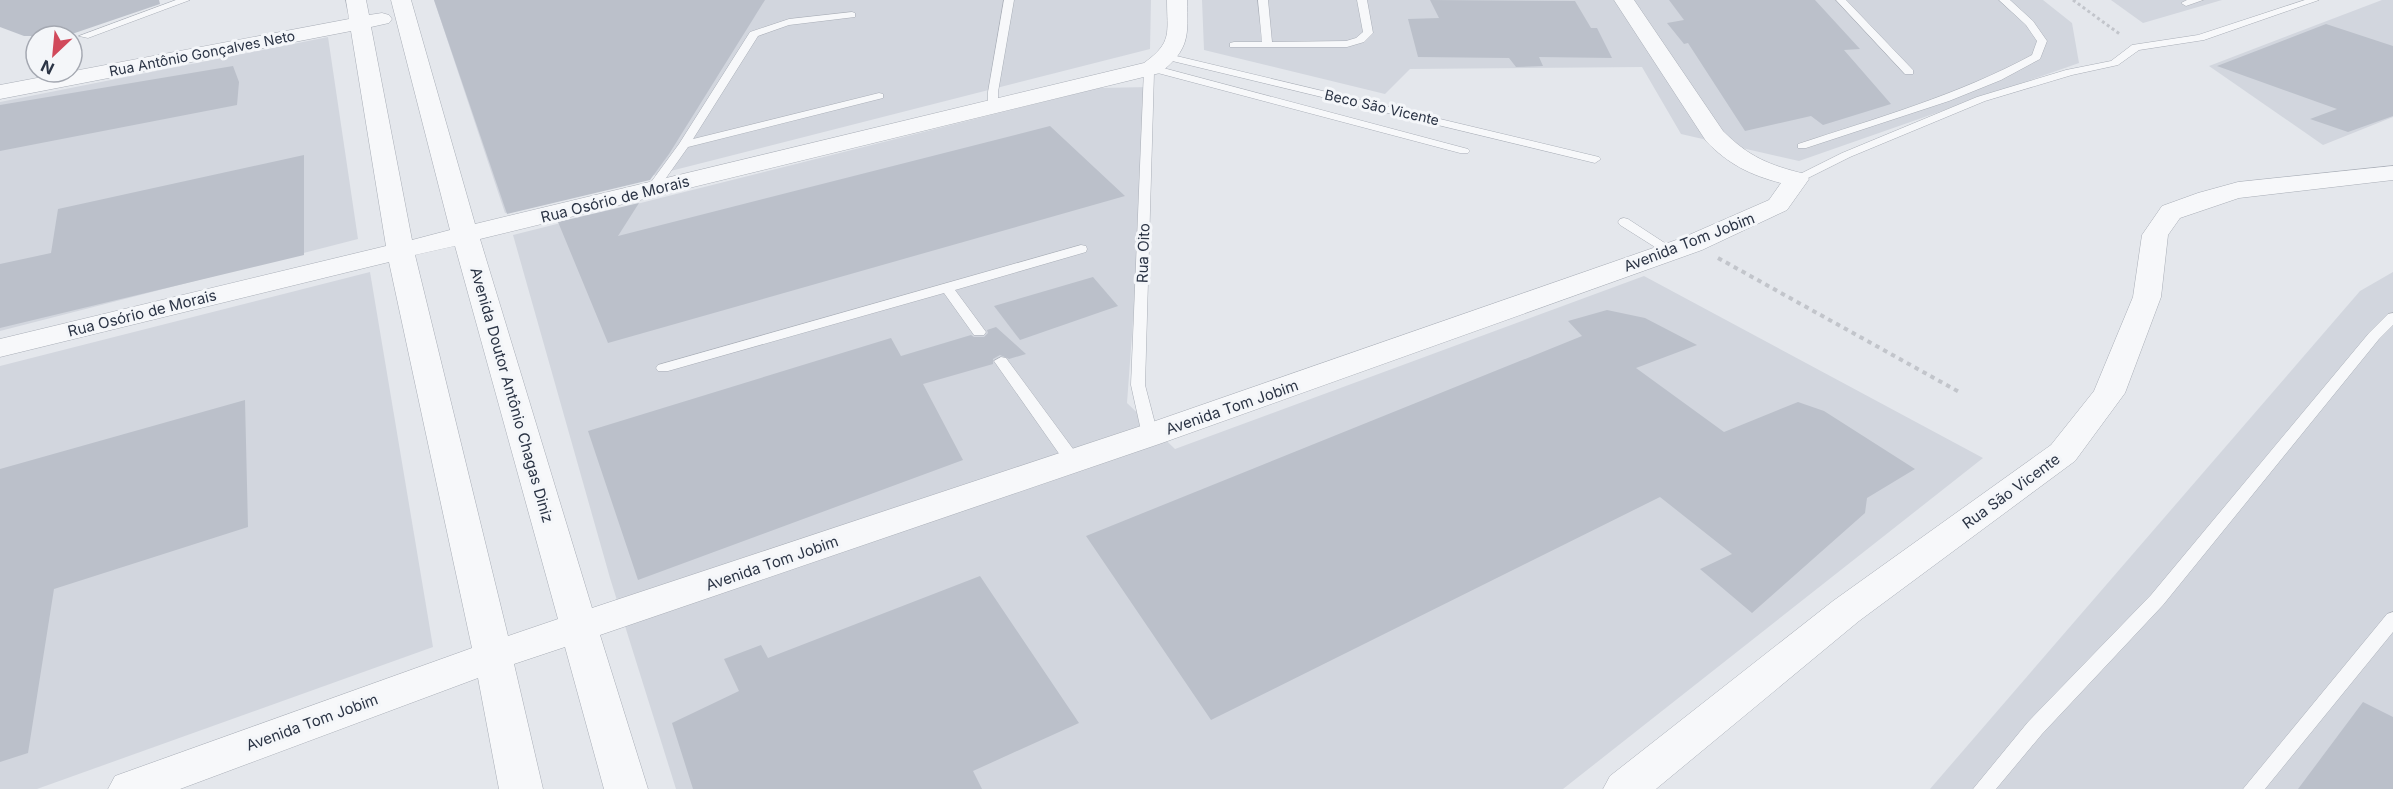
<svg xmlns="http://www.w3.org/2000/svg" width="2393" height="789" viewBox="0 0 2393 789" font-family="Inter,sans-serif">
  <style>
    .built { fill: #d2d6de }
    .building { fill: #bbc0ca }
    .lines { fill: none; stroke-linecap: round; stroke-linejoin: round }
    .lane-casing { stroke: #a9aeb7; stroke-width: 1 }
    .street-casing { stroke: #a9aeb7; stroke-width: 1 }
    .path-far1 { stroke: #c2c5cb; stroke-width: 3; stroke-dasharray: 3 3; stroke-linecap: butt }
    .path { stroke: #c2c5cb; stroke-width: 4; stroke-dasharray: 4.5 4.5; stroke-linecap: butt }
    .lane { fill: #f7f8fa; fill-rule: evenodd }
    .street { fill: #f7f8fa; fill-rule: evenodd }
    .labels { text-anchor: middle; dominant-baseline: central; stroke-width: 6; stroke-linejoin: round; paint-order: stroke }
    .far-street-label { font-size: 14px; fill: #2b3445; stroke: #f4f6f9 }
    .street-label { font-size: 15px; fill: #2b3445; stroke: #f4f6f9 }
  </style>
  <rect width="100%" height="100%" fill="#e4e7ec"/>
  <g class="built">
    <path d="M434,0h717l-1,49 -645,164z"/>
    <path d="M1202,0h841l29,23 7,40 -280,98 -118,-27 -39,-67 -232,2 -25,25 -181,-44z"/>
    <path d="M2111,0h111l-79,23z"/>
    <path d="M2382,0h11v117l-70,28 -114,-79z"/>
    <path d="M328,37l30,202 -358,92v-229z"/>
    <path d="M1150,87l-23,316 48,46 469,-173 339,182 -420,331h-887l-66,-211 -97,-343 586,-147z"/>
    <path d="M370,272l63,375 -396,142h-37v-423z"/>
    <path d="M2393,272v517h-463l430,-498z"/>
  </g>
  <g class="building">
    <path d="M0,0h159l1,4 -94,32h-42l-24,-9z"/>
    <path d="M434,0h331l-96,154 -19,26 -143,34z"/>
    <path d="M1430,0l145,1 16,27h6l15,30 -73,-1 4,9 -27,1 -7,-9 -91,-1 -10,-38 31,-1z"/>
    <path d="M1669,0h146l45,49 -16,1 47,54 -68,21 -12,-9 -66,15 -57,-88 -4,1 -17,-21 17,-3z"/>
    <path d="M2326,24l67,22v70l-45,16 -38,-13 27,-10 -120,-43z"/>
    <path d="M233,66l6,16 -2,23 -237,46v-46z"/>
    <path d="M1050,126l75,70 -517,147 -50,-121 81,-19 -21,33z"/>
    <path d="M304,155v100l-304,73v-64l51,-11 7,-44z"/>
    <path d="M1093,277l25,29 -98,34 -26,-34z"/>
    <path d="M1607,310l38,8 52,27 -61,23 88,64 74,-30 26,9 91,58 -48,29 -2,15 -113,100 -52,-44 32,-15 -72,-57 -449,223 -125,-184 496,-200 -14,-15z"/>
    <path d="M996,327l30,27 -17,5 -9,-4 -7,4v5l-70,20 40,76 -325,120 -50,-149 303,-93 10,18 70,-21 3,2h10l4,-4 -1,-3z"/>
    <path d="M245,400l3,127 -194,62 -26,164 -28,9v-293z"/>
    <path d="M980,576l99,147 -106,48 9,18h-289l-21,-66 67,-32 -15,-32 37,-14 7,13z"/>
    <path d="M2363,702l30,15v72h-95z"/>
  </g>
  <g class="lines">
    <defs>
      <g id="lane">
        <path d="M176,0h14l-102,38 -9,-2z"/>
        <path d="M1004,0h10l-16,92v15l-5,3 -5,-3v-15z"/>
        <path d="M1258,0h10l4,42 74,-1 10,-3 7,-6 -6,-32h10l6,33 -9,9 -17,5h-117v-4l4,-1h28z"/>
        <path d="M1836,0h10l67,70v4h-8z"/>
        <path d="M1999,0h11l23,21 14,20 -7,18 -39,21 -52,21 -143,47h-8v-4c79,-26 160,-49 234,-89l5,-14 -11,-16z"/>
        <path d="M2203,0l-17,6 -5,-3 6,-3z"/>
        <path d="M2305,0h14l-115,40 -65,10 -21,15 -46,10 -87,26 -135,56 -50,25h-8l-2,-3 52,-26 135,-56 89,-27 45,-9 21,-16 66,-10z"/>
        <path d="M852,12l3,1v4l-66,8 -31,11 -65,103 186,-46 4,1v4l-195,49 -32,45h-8l-2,-3 33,-45 71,-112 39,-13z"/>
        <path d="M1168,54l431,103 2,2 -6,4 -431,-104 -1,-2z"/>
        <path d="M1152,65l316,84 2,2 -2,2h-8l-306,-81 -9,313 13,50 -8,5 -8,-5 -11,-50 13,-316z"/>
        <path d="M1624,218l4,1 49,32 -6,4 -5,-1 -46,-29 -2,-3 2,-3z"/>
        <path d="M1081,245l5,1 1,3 -1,3 -131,38 31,42 -2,3h-10l-30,-42 -276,78h-10l-2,-3 2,-3z"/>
        <path d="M2393,313v12l-14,14 -216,266 -121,129 -46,55h-23l55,-67 123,-127 218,-262 19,-19z"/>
        <path d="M1001,357l5,1 73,99 2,4 -2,4h-12l-73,-104z"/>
        <path d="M2393,612v20l-128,157h-22l144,-175z"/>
      </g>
      <g id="street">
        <path d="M346,0h20l3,15 13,-2 7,2 3,4 -3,4 -18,4 41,213 38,-10 -59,-230h20l64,224 669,-161c29,-21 23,-30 23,-63h20c1,36 3,49 -27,73l-680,166 112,369 546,-181 544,-189 87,-38 12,-17c-31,-8 -53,-19 -75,-42l-92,-141h20l89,131c26,26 46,34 82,43l4,5 -22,31 -85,40 -540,193 -562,192 48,154h-44l-39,-142 -51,17 29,125h-44l-21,-111 -298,111h-72l7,-13 357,-128 -83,-386 -389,95v-18l386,-93 -35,-215 -351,68v-14l349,-66zM455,246l103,373 -50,17 -93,-381z"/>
        <path d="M2393,166v14l-154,18 -59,20 -12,17 -7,62 -36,96 -50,68 -216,160 -203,168h-53l7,-13 223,-175 218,-156 43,-54 39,-94 9,-62 20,-29 36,-13 40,-11z"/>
      </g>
    </defs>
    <use href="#lane" class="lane-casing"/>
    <use href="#street" class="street-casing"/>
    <path class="path-far1" d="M2073,0l48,35"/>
    <path class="path" d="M1718,258l243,135"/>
    <use href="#lane" class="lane"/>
    <use href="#street" class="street"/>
  </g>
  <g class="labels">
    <g class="far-street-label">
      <text transform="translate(202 53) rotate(-11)">Rua Antônio Gonçalves Neto</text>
      <text transform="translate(1382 107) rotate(13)">Beco São Vicente</text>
    </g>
    <g class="street-label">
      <text transform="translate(615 199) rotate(-14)">Rua Osório de Morais</text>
      <text transform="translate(1689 242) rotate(-21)">Avenida Tom Jobim</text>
      <text transform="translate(1143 253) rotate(-88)">Rua Oito</text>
      <text transform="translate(142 313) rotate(-14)">Rua Osório de Morais</text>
      <text transform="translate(512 395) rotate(74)">Avenida Doutor Antônio Chagas Diniz</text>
      <text transform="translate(1232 407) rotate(-19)">Avenida Tom Jobim</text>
      <text transform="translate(2011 491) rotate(-36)">Rua São Vicente</text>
      <text transform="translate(772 563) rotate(-19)">Avenida Tom Jobim</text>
      <text transform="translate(312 722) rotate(-20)">Avenida Tom Jobim</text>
    </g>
  </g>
  <g transform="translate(54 54) rotate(206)"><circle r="28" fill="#f4f6f9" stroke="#a4a8b1" stroke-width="1.5"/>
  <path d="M0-4.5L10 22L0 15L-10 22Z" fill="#d1495b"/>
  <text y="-9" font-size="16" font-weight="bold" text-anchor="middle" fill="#2b3445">N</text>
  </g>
</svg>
